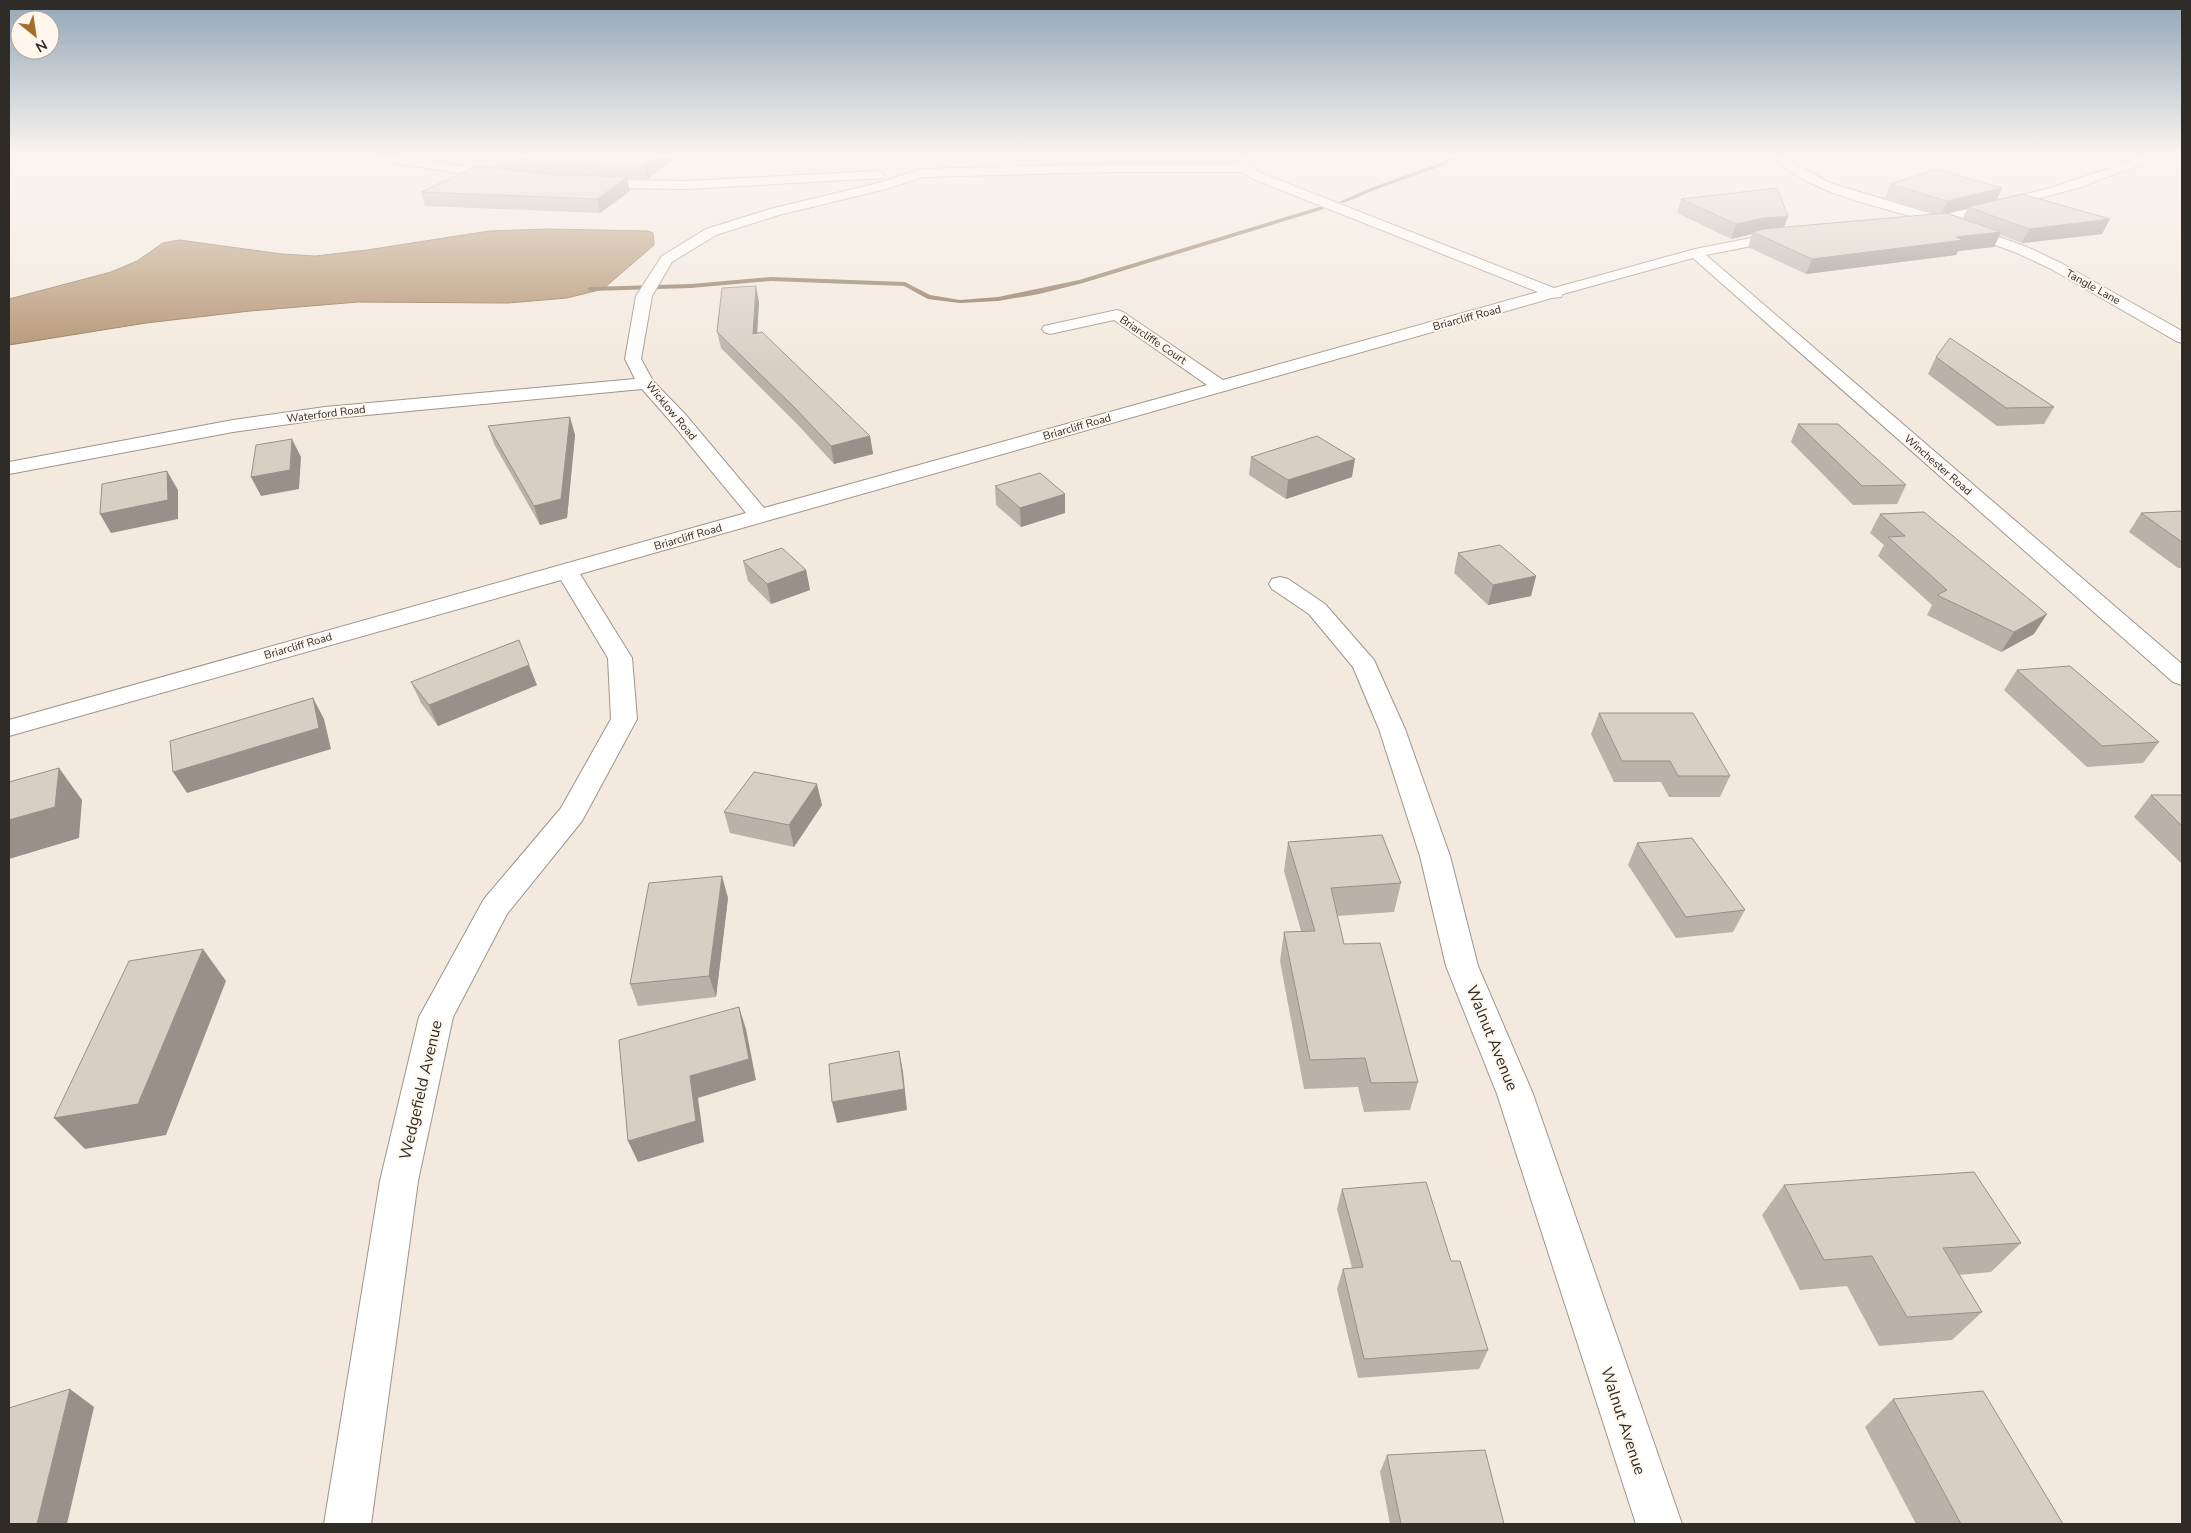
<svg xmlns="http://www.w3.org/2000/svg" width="2191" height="1533" viewBox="0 0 2191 1533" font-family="'Nunito Sans',sans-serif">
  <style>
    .water { fill: #b1906d; stroke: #8a7258 }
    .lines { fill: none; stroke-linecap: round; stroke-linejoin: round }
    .stream { fill: #8a7258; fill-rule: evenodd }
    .minor-casing { stroke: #9e958b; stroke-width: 2 }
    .minor { fill: #fff; fill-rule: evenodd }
    .wall { fill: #bbb1a9; fill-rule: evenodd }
    .shaded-wall { fill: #989089 }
    .building { fill: #d9cec4; stroke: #989089 }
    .labels { text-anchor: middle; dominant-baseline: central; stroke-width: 4; stroke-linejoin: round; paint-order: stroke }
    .far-street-label { font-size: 11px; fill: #2f2b27; stroke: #fff7ee }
    .near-street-label { font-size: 16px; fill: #2f2b27; stroke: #fff7ee }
  </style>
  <rect width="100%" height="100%" fill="#f3e9de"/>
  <path class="water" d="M549,229l99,2 5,2 1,12 -51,44 -36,9 -59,5 -150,-1 -108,9 -104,12 -137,22v-46l102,-27 26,-11 26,-18 16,-3 103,14 33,2 52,-6 122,-19z"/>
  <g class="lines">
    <g class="stream">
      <path d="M1458,155h5l-21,11 -65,23 -33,14 -5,-1 34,-15 65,-23z"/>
      <path d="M1322,206l2,3 -241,74 -44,11 -41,7 -38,2 -32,-4 -24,-13 -133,-5 -80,7 -101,3 -3,-2 3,-2 101,-3 80,-7 134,5 25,13 30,5 38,-3 81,-17z"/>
    </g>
    <defs>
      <g id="minor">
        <path d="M361,155h28l115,17 6,4 -6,4 -137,-21z"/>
        <path d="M1236,155h12l3,11 10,7 293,115 141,-39 92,-18 5,1 2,3 -2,3 -86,17 476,409v21l-9,-3 -480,-424 -130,36 -2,3 -9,1 -972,276 52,84 5,61 -55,102 -75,93 -54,103 -35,164 -47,343h-47l56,-343 39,-164 65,-118 77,-91 50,-89 -3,-61 -47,-78 -552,156v-16l737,-207 -75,-91 -29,-33 -317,30 -92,13 -224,42v-12l224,-42 92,-13 310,-28 -10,-20 11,-63 26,-40 44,-27 64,-20 108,-26 43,-14 192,-5h125zM1113,172h129l11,7 285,113 -315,88 -100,-68 -6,-2 -73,16 -2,3 2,3 6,2 64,-14 93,65 -443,123 -79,-94 -32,-33 -12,-22 11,-63 20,-34 44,-27 63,-20 107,-26 36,-12z"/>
        <path d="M1773,155h12l11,10 34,18 109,33 111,-28 58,-19 33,-14h15l-20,11 -58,22 -124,33 73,26 34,16 121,68v12l-6,-2 -125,-72 -34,-16 -79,-29 -23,2 -2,-3 2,-3 5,-1c-42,-13 -120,-28 -147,-64z"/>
        <path d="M878,171l6,4 -2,3 -194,11 -97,-1 -6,-4 6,-4 97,1z"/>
        <path d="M1280,577l8,2 37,25 49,56 31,69 45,127 28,110 55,128 149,430h-46l-139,-430 -51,-128 -26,-110 -41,-127 -26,-62 -44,-53 -37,-25 -3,-5 3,-5z"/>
      </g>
    </defs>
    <use href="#minor" class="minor-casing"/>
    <use href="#minor" class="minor"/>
  </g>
  <g class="wall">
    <path d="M678,156l-31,23h-20l3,12 -30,22 -175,-7 -4,-14 77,-24 -3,-11z"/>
    <path d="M1890,184l112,4 -6,12 106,34 -80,9 -22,-8 -6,12 -36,4 -2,4 -150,19 -58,-27 4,-13 -21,5 -54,-26 4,-14 107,17 -4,11 152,-13 -51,-16zM1967,209l-4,9 -15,-5z"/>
    <path d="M759,302l-2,31 113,103 3,18 -39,10 -36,-39 -77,-77 -4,-16z"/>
    <path d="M1936,357l118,50 -10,17 -47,2 -69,-52z"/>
    <path d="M1798,424l108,61 -9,19 -44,1 -62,-63z"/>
    <path d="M488,426l87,9 -8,83 -27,7 -46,-81z"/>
    <path d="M1251,457l101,20 -66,22 -37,-24z"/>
    <path d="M995,486l70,8v19l-44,14 -25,-22z"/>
    <path d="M2182,511v57h-4l-49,-36 12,-19z"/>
    <path d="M1880,514l154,120 -33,18 -74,-37 5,-10 -54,-49 6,-11 -14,-12z"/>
    <path d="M1458,553l78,23 -5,20 -43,9 -34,-32z"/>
    <path d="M743,561l63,9 4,20 -39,14 -23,-23z"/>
    <path d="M2017,670l142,72 -16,21 -56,4 -83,-77z"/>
    <path d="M411,682l126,3 -99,41 -17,-23z"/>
    <path d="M1599,713l131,63 -10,21h-51l-8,-15h-47l-23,-48z"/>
    <path d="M2151,795h31v69l-48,-47z"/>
    <path d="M822,805l-28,42 -64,-14 -6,-21z"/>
    <path d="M1288,842l113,41 -7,29 -57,4 7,28 74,138 -8,28 -46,2 -6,-25 -54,2 -24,-128 4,-29 17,-1 -17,-60z"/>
    <path d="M1637,843l108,67 -12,22 -57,6 -48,-73z"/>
    <path d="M728,898l-12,99 -78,9 -8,-22z"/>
    <path d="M1784,1185l237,58 -30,29 -32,3 23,37 -30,28 -73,6 -32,-60 -47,4 -38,-75z"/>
    <path d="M1342,1189l109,72 37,89 -9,19 -121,9 -21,-89 6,-20 9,-1 -15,-59z"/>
    <path d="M1893,1399l170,125h-147l-51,-97z"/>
    <path d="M1387,1455l117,69h-114l-10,-52z"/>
  </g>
  <g class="shaded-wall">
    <path d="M659,155h19v1l-31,23 -3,-14z"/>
    <path d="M627,177l3,14 -30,22 -3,-14z"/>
    <path d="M2002,188l-6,13 -28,6 -1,2 -26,6 6,-14z"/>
    <path d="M1788,216l-5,14 -30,2 -1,2 -21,5 5,-15 28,-6z"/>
    <path d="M2110,219l-8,15 -80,9 7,-14z"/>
    <path d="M2001,232l-7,15 -36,4 -2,4 -150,19 6,-15 144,-22z"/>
    <path d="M756,286l3,16 -3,49 -3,-17z"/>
    <path d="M570,417l5,18 -8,83 -27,7 -6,-19z"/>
    <path d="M870,436l3,18 -39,10 -3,-18z"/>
    <path d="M292,439l9,18 -2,32 -38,7 -10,-19z"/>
    <path d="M1355,459l-3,18 -66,22 2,-19z"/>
    <path d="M167,471l11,19v29l-67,14 -11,-19z"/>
    <path d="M1065,494v19l-44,14 -1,-19z"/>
    <path d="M806,570l4,20 -39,14 -4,-20z"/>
    <path d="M1536,576l-5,20 -43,9 5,-20z"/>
    <path d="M2047,614l-13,20 -33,18 13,-20z"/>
    <path d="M529,665l8,20 -99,41 -9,-21z"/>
    <path d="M313,698l11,21 7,30 -144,44 -14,-21z"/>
    <path d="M59,768l23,32 -3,38 -70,21v-39z"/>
    <path d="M817,784l5,21 -28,42 -5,-22z"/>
    <path d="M722,876l6,22 -12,99 -7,-21z"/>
    <path d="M203,949l23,32 -60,154 -81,14 -31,-31z"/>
    <path d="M739,1007l7,22 10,51 -58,18 6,44 -66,20 -10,-21 62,-65z"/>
    <path d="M899,1051l4,21 4,38 -70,13 -5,-21z"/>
    <path d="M70,1389l24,18 -27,117h-30z"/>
  </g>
  <g class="building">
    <path d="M499,155h160l-15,10 -35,1 -114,-9z"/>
    <path d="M476,166l71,8 80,3 -30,22 -176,-7z"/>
    <path d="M1936,169l66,19 -55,13 -57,-17z"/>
    <path d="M1777,188l11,28 -24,2 -28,6 -55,-25z"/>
    <path d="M2022,194l88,25 -81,10 -61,-22z"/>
    <path d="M1946,213l55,19 -45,5 7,3 -151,19 -59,-27 11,-3z"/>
    <path d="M756,286l-3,48 9,-2 108,104 -39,10 -36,-38 -78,-76 5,-44z"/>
    <path d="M1950,338l104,69 -48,1 -70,-51z"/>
    <path d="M570,417l-9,82 -27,7 -46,-80z"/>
    <path d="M1798,424h40l68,61 -44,1z"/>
    <path d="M1317,436l38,23 -67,21 -37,-23z"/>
    <path d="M292,439l-2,31 -39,7 5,-32z"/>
    <path d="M167,471l1,29 -68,14 2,-30z"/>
    <path d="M1040,473l25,21 -45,14 -25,-22z"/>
    <path d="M2182,511v31l-41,-29z"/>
    <path d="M1924,512l123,102 -33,18 -77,-37 10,-5 -59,-53 17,-1 -25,-22z"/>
    <path d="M1500,545l36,31 -43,9 -35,-32z"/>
    <path d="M782,548l24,22 -39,14 -24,-23z"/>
    <path d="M519,640l10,25 -100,40 -18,-23z"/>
    <path d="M2070,666l89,76 -57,4 -85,-76z"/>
    <path d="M313,698l6,30 -146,44 -3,-31z"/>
    <path d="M1599,713h94l37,63h-52l-8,-15h-48z"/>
    <path d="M59,768l-4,39 -46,13v-38z"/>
    <path d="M754,772l63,12 -28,41 -65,-13z"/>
    <path d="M2151,795h31v31z"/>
    <path d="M1382,835l19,48 -70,5 13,56 36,-1 38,139 -47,1 -6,-25 -55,2 -26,-128 31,-1 -27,-89z"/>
    <path d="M1692,838l53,72 -59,7 -49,-74z"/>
    <path d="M722,876l-13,100 -79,8 19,-101z"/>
    <path d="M203,949l-65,155 -84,14 75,-157z"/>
    <path d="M739,1007l10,52 -59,17 6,45 -68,20 -9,-101z"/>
    <path d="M899,1051l5,38 -72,13 -3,-38z"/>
    <path d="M1974,1172l47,71 -78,5 39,64 -75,5 -35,-61 -48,4 -40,-75z"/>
    <path d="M1426,1182l25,79h9l28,89 -124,9 -21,-90 20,-2 -21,-78z"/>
    <path d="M70,1389l-33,135h-28v-116z"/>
    <path d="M1983,1391l80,133h-102l-68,-125z"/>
    <path d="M1485,1450l19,74h-103l-14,-69z"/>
  </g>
  <linearGradient id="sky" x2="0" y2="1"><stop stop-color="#92a6b7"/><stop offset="0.42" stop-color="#faf5f0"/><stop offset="1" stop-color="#faf5f0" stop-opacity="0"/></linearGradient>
  <rect width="2191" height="369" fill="url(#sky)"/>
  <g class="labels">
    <g class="far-street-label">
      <text transform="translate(2093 287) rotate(29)">Tangle Lane</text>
      <text transform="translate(1467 318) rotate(-15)">Briarcliff Road</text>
      <text transform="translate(1153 340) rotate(34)">Briarcliffe Court</text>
      <text transform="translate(671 411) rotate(50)">Wicklow Road</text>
      <text transform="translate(326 414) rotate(-7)">Waterford Road</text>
      <text transform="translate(1077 427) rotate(-16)">Briarcliff Road</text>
      <text transform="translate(1938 465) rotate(41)">Winchester Road</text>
      <text transform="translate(688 537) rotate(-16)">Briarcliff Road</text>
      <text transform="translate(298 646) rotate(-16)">Briarcliff Road</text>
    </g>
    <g class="near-street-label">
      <text transform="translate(1492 1038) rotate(68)">Walnut Avenue</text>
      <text transform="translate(421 1090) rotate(-77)">Wedgefield Avenue</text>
      <text transform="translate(1623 1421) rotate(72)">Walnut Avenue</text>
    </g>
  </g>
  <rect width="2191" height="1533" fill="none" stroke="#2f2b27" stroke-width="20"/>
  <g transform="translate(35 35) rotate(150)"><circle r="24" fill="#fff7ee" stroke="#aca59e"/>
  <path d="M0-4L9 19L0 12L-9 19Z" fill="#a56e2a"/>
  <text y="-8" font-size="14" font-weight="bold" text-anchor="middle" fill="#2f2b27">N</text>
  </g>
</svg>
